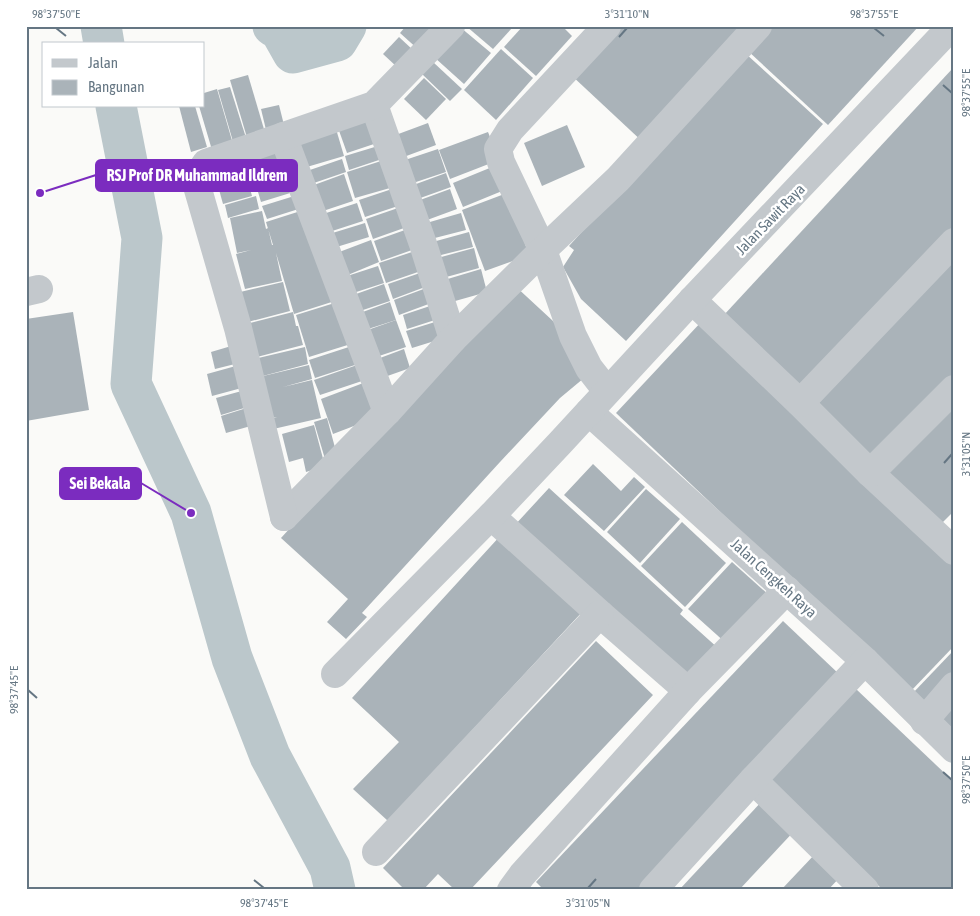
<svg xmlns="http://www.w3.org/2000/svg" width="980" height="916" viewBox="0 0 980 916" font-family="'Asap Condensed',sans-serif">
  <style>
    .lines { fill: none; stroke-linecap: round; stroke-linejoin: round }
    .river { stroke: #bbc7cb; stroke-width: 41 }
    .building { fill: #aab3b9 }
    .minor { stroke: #c3c8cc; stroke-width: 28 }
    .ticks { fill: none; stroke: #657683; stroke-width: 2 }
    .labels { text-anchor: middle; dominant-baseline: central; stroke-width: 5; stroke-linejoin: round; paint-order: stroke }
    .street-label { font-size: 15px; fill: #657683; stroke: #fff }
    .leader { fill: none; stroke: #7b2cbf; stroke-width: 2 }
    .callout-dot { fill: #7b2cbf; stroke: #fff; stroke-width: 2 }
    .callout { fill: #7b2cbf; stroke: #7b2cbf; stroke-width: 2 }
    .callout-label { font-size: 16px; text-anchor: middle; font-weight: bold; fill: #fff }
    .neatline { fill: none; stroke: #657683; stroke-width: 2 }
    .ticks-label { font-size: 12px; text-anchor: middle; fill: #657683 }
  </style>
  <rect width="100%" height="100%" fill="#fafaf8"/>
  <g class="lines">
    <g class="river">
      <path d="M101,26l3,18"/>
      <path d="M273,26l7,4 13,23 44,-12 9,-15"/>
      <path d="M116,106l26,132 -11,146 60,129 41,145 38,98 60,112 5,22"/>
    </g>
  </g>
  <g class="building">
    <path d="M406,26h37l-23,25 -20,-18z"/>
    <path d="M466,26h44l2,2 -19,21z"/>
    <path d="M562,26l10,10 -36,40 -32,-29 19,-21z"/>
    <path d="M614,26h141l-110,118 -75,-70z"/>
    <path d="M769,26h150l-91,99 -81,-75z"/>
    <path d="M460,27l31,26 -27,31 -30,-27z"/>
    <path d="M399,37l14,13 -16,17 -14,-13z"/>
    <path d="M501,49l32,29 -37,42 -32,-30z"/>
    <path d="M745,53l78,71 -197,217 -45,-42 -18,-32 11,-17 -5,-4z"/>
    <path d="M433,62l29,27 -12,12 -28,-27z"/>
    <path d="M953,68l1,1v162l-149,161 -82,-76z"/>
    <path d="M248,75l18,61 -18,5 -18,-61z"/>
    <path d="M424,78l22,21 -20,21 -22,-21z"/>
    <path d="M230,87l17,54 -13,4 -16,-55z"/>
    <path d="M217,89l16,55 -21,6 -13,-44h5v-13z"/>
    <path d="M279,105l6,24 -18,5 -6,-25z"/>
    <path d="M179,106h16l12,41 -16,5z"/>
    <path d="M368,115l9,28 -30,10 -10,-28z"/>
    <path d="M428,123l8,22 -35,13 -8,-22z"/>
    <path d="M567,125l18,42 -43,19 -18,-43z"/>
    <path d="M336,129l8,27 -44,13 -8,-27z"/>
    <path d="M488,132l11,28 -49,19 -11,-29z"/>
    <path d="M283,145l17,45 -39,12 -8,-27 24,-8 -67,18 -5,-19z"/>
    <path d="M378,146l4,13 -33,11 -4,-14z"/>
    <path d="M438,149l8,23 -39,13 -8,-23z"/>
    <path d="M342,159l4,13 -38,13 -4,-13z"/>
    <path d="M381,161l9,27 -35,10 -8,-26z"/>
    <path d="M497,165l10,24 -44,18 -10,-24z"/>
    <path d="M446,173l5,14 -39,14 -4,-14z"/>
    <path d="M344,174l9,27 -30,10 -9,-26z"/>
    <path d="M247,178l5,18 -29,8 -5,-18z"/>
    <path d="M392,189l6,17 -33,11 -6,-17z"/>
    <path d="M450,189l7,20 -38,14 -7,-20z"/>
    <path d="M304,193l4,13 -41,13 -5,-13z"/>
    <path d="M507,193l22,62 -44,16 -23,-61z"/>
    <path d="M256,196l3,13 -31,9 -3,-13z"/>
    <path d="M357,203l6,18 -37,12 -6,-18z"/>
    <path d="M310,208l28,92 -44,14 -18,-61 6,28 -37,8 -9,-35 15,-4 -14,3 -7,-35 32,-7 4,18 2,-1 4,17h1l-7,-23z"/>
    <path d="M398,208l6,20 -31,11 -7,-20z"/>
    <path d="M461,213l5,17 -39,10 -4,-16z"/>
    <path d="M365,223l4,14 -39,12 -4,-14z"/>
    <path d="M405,230l7,20 -31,11 -7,-20z"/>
    <path d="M469,232l4,15 -40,10 -4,-14z"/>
    <path d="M371,240l8,22 -36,15 -9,-23z"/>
    <path d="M474,248l5,20 -40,11 -5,-20z"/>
    <path d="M412,252l6,20 -32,11 -7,-20z"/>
    <path d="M954,259v117l-84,88 -58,-54z"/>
    <path d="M378,266l6,17 -37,12 -6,-17z"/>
    <path d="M481,269l6,23 -39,11 -7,-22z"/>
    <path d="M420,273l5,14 -32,12 -5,-15z"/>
    <path d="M283,282l7,29 -46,12 -8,-30z"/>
    <path d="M384,284l6,17 -39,13 -6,-16z"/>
    <path d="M513,284l40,37 37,52 -30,25 -60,64 -138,151 5,4 -21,22 -19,-17 21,-23 -67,-61z"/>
    <path d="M429,287l5,15 -35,13 -5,-15z"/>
    <path d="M341,301l13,42 -45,14 -13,-42z"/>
    <path d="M390,302l6,18 -31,10 -5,-17z"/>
    <path d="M430,306l5,14 -28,9 -4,-14z"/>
    <path d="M73,312l16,98 -63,11v-102z"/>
    <path d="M293,312l3,14h2l5,19 -50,13 -7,-34z"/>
    <path d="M396,320l10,27 -36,12 -8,-27z"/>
    <path d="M703,320l251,238v88l-44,46 -294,-279z"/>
    <path d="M435,322l6,17 -29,9 -6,-17z"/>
    <path d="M238,344l5,18 -28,7 -4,-17z"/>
    <path d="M355,345l6,18 -46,15 -6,-18z"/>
    <path d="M305,347l3,17 -49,13 -5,-18z"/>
    <path d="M404,349l6,19 -31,11 -7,-18z"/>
    <path d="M243,364l6,22 -37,10 -5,-22z"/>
    <path d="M360,364l5,16 -45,15 -6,-15z"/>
    <path d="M309,365l3,14 -29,8 29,-7 9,38 -52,12 -2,-11 10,-2 -11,1 -7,-41z"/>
    <path d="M366,382l14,34 -47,18 -12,-35z"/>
    <path d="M249,389l5,16 -33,10 -5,-17z"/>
    <path d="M954,397v114l-19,19 -57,-53z"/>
    <path d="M253,406l5,18 -32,9 -5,-17z"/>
    <path d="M327,418l10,37 -12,4 -11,-37z"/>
    <path d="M314,425l11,41 -19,6 -3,-14 -14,4 -7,-28z"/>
    <path d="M593,464l28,27 13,-14 11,10 -41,44 -40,-36z"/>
    <path d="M549,488l134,122 -3,4 39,35 -31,35 -174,-158z"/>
    <path d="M646,489l34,30 -40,44 -33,-31z"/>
    <path d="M682,522l44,41 -41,44 -44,-41z"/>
    <path d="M501,535l82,76 -195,210 -35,-32 46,-47 -47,-44z"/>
    <path d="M732,562l38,34 -43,48 -39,-35z"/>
    <path d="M783,621l57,54 -203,215h-93l-8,-8z"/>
    <path d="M596,641l57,54 -183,195h-15l-17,-16 -15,16h-18l-22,-22z"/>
    <path d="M954,650v26l-29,30 -13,-12z"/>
    <path d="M856,689l98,93v108h-71l-115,-109z"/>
    <path d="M954,696v34l-17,-16z"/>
    <path d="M765,798l32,30 -58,62h-60z"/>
    <path d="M816,853l25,23 -13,14h-47z"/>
  </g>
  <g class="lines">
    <g class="minor">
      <path d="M607,26l-97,104 -12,19 3,13 42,88 30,86 16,32 18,23"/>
      <path d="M374,105l49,139 30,95"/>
      <path d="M283,136l104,276"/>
      <path d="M26,292l13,-3"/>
      <path d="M692,300l108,103 70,70 84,78"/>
      <path d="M800,403l154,-161"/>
      <path d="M589,412l276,249 89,88"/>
      <path d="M870,473l84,-84"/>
      <path d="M491,516l109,98 88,77"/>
      <path d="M284,517l103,-105 66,-73 90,-89 75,-71 140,-153"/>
      <path d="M284,517l-46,-189 -41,-142 -1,-8 10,-15 168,-58 77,-79"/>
      <path d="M335,674l156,-158 69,-73 132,-143 260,-274"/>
      <path d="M924,721l30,-35"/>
      <path d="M753,780l112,110"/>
      <path d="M376,852l224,-238"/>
      <path d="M511,890l11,-15 166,-184 99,-101"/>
      <path d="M653,890l100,-110 112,-119"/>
    </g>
  </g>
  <path class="ticks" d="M56,28l10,8M874,28l10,8M619,37l8,-9M943,85l9,8M944,463l8,-9M28,690l9,8M943,772l9,8M254,880l10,8M588,888l8,-9"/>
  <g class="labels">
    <g class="street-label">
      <text transform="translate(770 219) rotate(-46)">Jalan Sawit Raya</text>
      <text transform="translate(774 578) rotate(42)">Jalan Cengkeh Raya</text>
    </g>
  </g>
  <path class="leader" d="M40 193L96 175M191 513L141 483"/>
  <g class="callout-dot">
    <circle cx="40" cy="193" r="5"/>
    <circle cx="191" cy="513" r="5"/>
  </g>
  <g class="callout">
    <rect x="96" y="160" width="201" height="31" rx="5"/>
    <rect x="60" y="468" width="81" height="31" rx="5"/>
  </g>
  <g class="callout-label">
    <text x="197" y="181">RSJ Prof DR Muhammad Ildrem</text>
    <text x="100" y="489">Sei Bekala</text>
  </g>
  <rect width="980" height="916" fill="none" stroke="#ffffff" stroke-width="55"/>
  <rect x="42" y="42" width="162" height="65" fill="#ffffff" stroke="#c1c8cd"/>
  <rect x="52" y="59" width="25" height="8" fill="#c3c8cc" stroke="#c1c8cd"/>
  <text x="88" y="68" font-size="15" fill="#657683">Jalan</text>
  <rect x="52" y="80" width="25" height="15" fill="#aab3b9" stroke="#c1c8cd"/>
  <text x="88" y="92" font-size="15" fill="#657683">Bangunan</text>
  <rect x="28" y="28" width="924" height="860" class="neatline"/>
  <g class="ticks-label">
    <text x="56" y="18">98°37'50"E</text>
    <text x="627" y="18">3°31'10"N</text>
    <text x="874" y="18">98°37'55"E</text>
    <text transform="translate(966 93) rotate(-90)" y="4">98°37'55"E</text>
    <text transform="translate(966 454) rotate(-90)" y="4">3°31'05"N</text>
    <text transform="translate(14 690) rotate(-90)" y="4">98°37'45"E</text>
    <text transform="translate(966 780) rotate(-90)" y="4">98°37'50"E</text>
    <text x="264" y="907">98°37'45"E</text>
    <text x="588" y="907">3°31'05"N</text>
  </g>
</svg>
